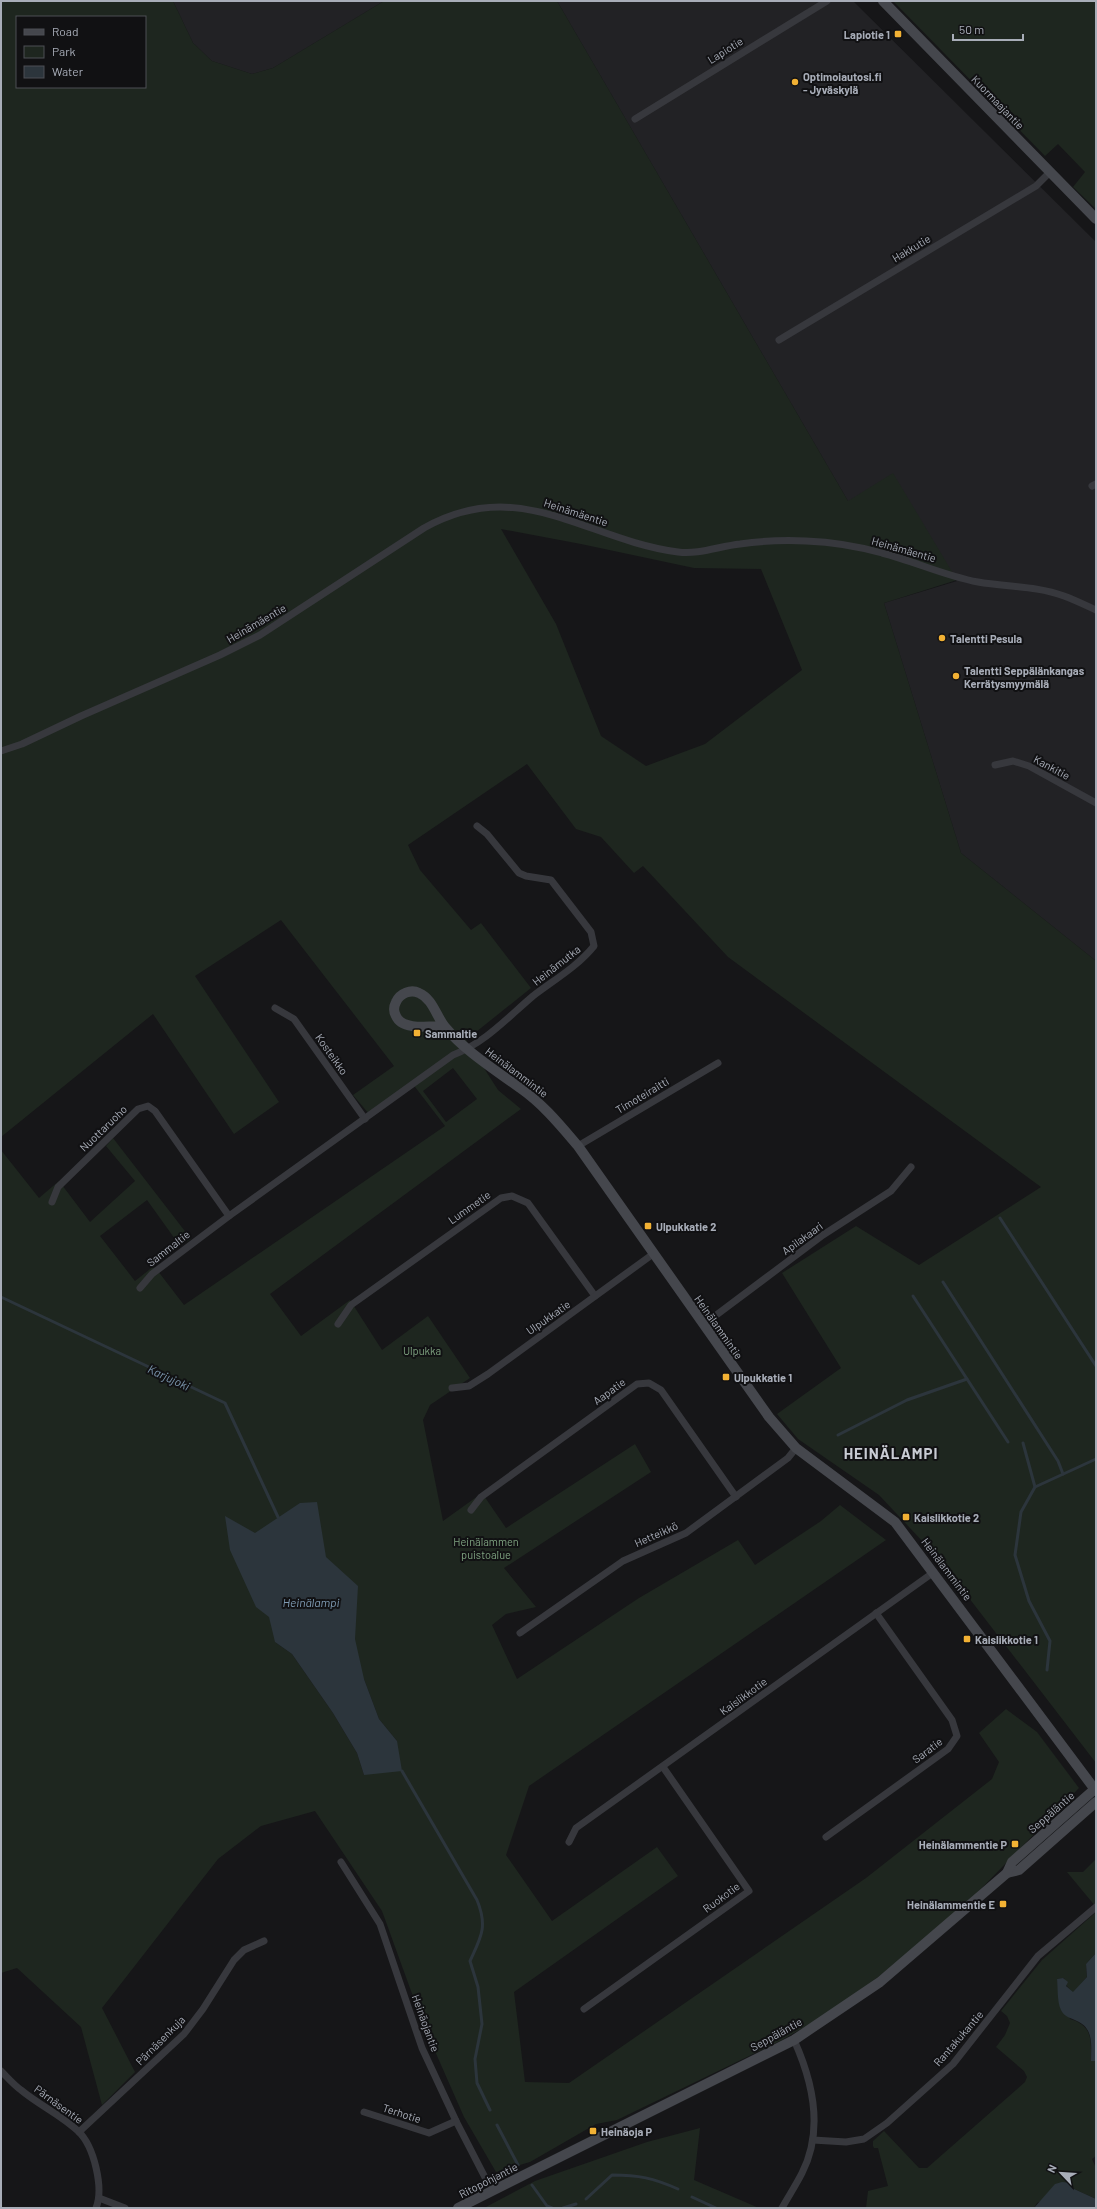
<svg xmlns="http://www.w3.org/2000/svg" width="1097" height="2209" viewBox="0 0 1097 2209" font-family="Barlow,sans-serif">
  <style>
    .built { fill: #222225 }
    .green { fill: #1e261f; fill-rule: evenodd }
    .water { fill: #2c353c }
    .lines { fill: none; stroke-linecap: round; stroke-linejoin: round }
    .stream { stroke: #2c353c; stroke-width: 3 }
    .street { stroke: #37383d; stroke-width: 7 }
    .secondary { stroke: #45474d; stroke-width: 10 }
    .poi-dot { fill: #f2b134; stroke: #111113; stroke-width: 1.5 }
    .labels { text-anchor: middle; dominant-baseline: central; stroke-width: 4; stroke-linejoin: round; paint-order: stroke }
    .poi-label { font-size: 11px; font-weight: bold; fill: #a8adb8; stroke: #111113; text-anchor: start }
    .street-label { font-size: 11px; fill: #a8adb8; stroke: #111113 }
    .park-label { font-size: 11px; fill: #7fa381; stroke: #111113 }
    .water-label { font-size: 12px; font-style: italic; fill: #7f9bb3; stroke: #111113 }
    .district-label { font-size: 15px; font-weight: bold; letter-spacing: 1px; fill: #c9ccd4; stroke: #111113 }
  </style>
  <rect width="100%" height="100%" fill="#161618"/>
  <g class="built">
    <path d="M173,1h211l-111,67 -21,6 -40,-13 -19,-18z"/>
    <path d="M557,1h296l243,241v719l-135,-108 -77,-250 73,-22 -109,-80z"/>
  </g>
  <g class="green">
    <path d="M1,1h172l20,42 19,18 40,13 21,-6 111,-67h173l291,500 45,-28 64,107 -73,23 77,250 135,108v802l-157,-204 -60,-64 -81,-56 -21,-25 64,-46 -59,-95 74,-47 63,39 122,-78 -313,-230 -85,-91 -9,7 -33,-36 -25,-8 -49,-65 -119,81 12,25 51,60 10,-7 50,65 -65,52 32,50 23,19 -251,185 31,42 49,-36 32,50 46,-34 42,62 -40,27 -7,15 20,101 39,-28 24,35 129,-84 16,28 -147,96 32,39 -30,7 -14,11 25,54 122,-81 99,-58 17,25 66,-44 19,-16 46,35 -357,246 -23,69 46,66 105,-74 21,29 -164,116 11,90 44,1 297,-205 126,-99 7,-17 -20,-29 27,-24 31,23 42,56 -106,109 -71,62 -69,52 -53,30 -163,79 -21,4 -66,38 -34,10 -32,-55 -41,-93 -41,-113 -67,-100 -54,15 -43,33 -116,149 33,64 -33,33 -21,-78 -64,-59 -16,5v-823l38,48 20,-17 31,41 45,-41 -29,-35 7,-8 78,101 -11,7 -33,-46 -47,36 35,45 19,-15 30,39 261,-179 -33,-43 -43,31 -16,-19 41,-29 -113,-146 -86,56 84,126 -45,32 -81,-120 -152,123zM17,17h128v70h-128zM501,529l80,15 113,24 67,1 41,101 -97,74 -59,22 -45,-30 -45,-112zM453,1068l24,31 -31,23 -23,-31zM275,1642l89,37 15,40 18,22 -33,34 -7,-22 -24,-40 -41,-59z"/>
    <path d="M893,1h203v208l-23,-22 12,-15 -27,-28 -13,12z"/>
    <path d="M1096,1859v48l-29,-35h16z"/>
    <path d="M1096,1912v41l-10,11 1,13 -14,16 -7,-8 -2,-7 -7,1 13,40c23,7 21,21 21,41l5,1v95l-4,3 4,9v31l-24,-11 -35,15 -3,5h-168l2,-17 20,-5 -10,-38h-4l-1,-2v-5l11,-10 35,37h8l98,-86 2,-5 -3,-6 -28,-24 9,-12 5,-12 -3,-7 -6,-5 41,-51z"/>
    <path d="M700,2128l-6,52 65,28h-275l51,-27 112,-39z"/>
  </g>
  <g class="water">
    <path d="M317,1502l9,55 32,29 -3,53 9,40 15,40 18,22 5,30 -38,4 -7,-22 -24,-40 -41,-59 -17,-12 -6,-25 -13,-10 -26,-57 -5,-34 30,17 45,-30z"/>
    <path d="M1096,1953v108h-5c0,-15 3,-31 -12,-39 -7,-4 -14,-4 -18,-12 -4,-8 -3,-22 -4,-31l6,-1 5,4 -2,4 7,6 14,-15 -1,-13z"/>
    <path d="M1062,2182l9,1 1,5 24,11v9h-62l21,-24z"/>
  </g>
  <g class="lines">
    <g class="stream">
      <path d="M1000,1218l96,148"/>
      <path d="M943,1282l115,179 5,13"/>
      <path d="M913,1296l95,146"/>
      <path d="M1,1297l224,106 53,114"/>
      <path d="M838,1435l69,-35 60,-21"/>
      <path d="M1023,1443l12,44"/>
      <path d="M1047,1670l3,-29 -21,-40 -14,-46 6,-43 14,-25 61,-28"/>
      <path d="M402,1771l75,129c11,27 4,37 -7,61l8,26 4,37 -7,35 2,24 13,27"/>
      <path d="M497,2125l21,40"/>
      <path d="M532,2185l15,21 5,2"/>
      <path d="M692,2197l24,11"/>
      <path d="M586,2199l26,-24c27,0 41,3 66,14"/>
      <path d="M563,2208l13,-4"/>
    </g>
    <g class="street">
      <path d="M635,119l192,-118"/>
      <path d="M779,340l257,-154 14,-14"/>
      <path d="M1092,486l4,-2"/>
      <path d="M1,751l21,-7 59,-28 139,-61 40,-20 164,-107c96,-54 162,12 254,24 20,3 42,-6 62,-8 21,-3 44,-4 66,-3 25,1 51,5 76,12 32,8 63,23 96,29 29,5 59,4 86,14 11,4 21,9 32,14"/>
      <path d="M995,765l18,-4 16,5 67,37"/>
      <path d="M275,1008l19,11 71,100"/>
      <path d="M578,1146l140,-83"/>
      <path d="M52,1202l6,-15 80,-78 10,-3 7,5 74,105"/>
      <path d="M140,1288l12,-14 77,-58 224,-161c32,-12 54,-37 80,-59 21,-16 45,-30 61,-50l-3,-14 -40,-52 -25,-4 -7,-3 -32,-39 -10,-8"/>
      <path d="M338,1324l13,-19 150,-107 11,-2 16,7 67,93"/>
      <path d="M703,1325l120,-90 68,-44 20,-24"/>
      <path d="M452,1388l17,-2 19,-12 165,-120"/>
      <path d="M471,1510l10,-13 156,-113 12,-1 12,7 75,107"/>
      <path d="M520,1633l103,-72 63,-28 102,-75 8,-10"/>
      <path d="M826,1837l122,-88 9,-13 -5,-16 -76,-107"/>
      <path d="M569,1842l7,-14 358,-256"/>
      <path d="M341,1862l39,62 42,124 34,73 36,70"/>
      <path d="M584,2009l165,-118 -86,-124"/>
      <path d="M1,2071c7,7 13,14 20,19 18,15 40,25 57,41 16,15 26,57 18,77"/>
      <path d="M364,2112l65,21 27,-12"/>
      <path d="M79,2132l105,-98 19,-25 31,-49 10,-10 20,-9"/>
      <path d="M813,2140l33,2 18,-3 23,-16 66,-59 85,-108 58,-49"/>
      <path d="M99,2198l26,10"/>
      <path d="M782,2208c6,-11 14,-23 20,-35 22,-43 11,-91 -8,-133"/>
    </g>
    <g class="secondary">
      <path d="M883,1l213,218"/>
      <path d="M444,1026c-13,0 -42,5 -48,-10 -3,-5 -2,-10 0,-14 4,-9 15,-13 23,-9 14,6 17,23 26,34 20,24 49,42 75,61 23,16 40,37 58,58l191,271 27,31 99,74 201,269"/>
      <path d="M1007,1873l12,-3 77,-68"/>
      <path d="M458,2208l336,-168 86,-58 127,-109 5,-11 84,-74"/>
    </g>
  </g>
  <g class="poi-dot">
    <rect x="894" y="30" width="8" height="8" rx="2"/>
    <circle cx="795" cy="82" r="4"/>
    <circle cx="942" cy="638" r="4"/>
    <circle cx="956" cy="676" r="4"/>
    <rect x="413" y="1029" width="8" height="8" rx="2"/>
    <rect x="644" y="1222" width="8" height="8" rx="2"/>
    <rect x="722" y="1373" width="8" height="8" rx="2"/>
    <rect x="902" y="1513" width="8" height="8" rx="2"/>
    <rect x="963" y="1635" width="8" height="8" rx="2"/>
    <rect x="1011" y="1840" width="8" height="8" rx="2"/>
    <rect x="999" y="1900" width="8" height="8" rx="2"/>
    <rect x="589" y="2127" width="8" height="8" rx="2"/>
  </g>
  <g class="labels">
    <g class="poi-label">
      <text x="890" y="34" text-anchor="end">Lapiotie 1</text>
      <text x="803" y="76">Optimoiautosi.fi<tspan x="803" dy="13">- Jyväskylä</tspan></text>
      <text x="950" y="638">Talentti Pesula</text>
      <text x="964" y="670">Talentti Seppälänkangas<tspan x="964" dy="13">Kerrätysmyymälä</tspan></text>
      <text x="425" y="1033">Sammaltie</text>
      <text x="656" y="1226">Ulpukkatie 2</text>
      <text x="734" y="1377">Ulpukkatie 1</text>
      <text x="914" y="1517">Kaislikkotie 2</text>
      <text x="975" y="1639">Kaislikkotie 1</text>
      <text x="1007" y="1844" text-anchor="end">Heinälammentie P</text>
      <text x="995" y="1904" text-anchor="end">Heinälammentie E</text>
      <text x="601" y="2131">Heinäoja P</text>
    </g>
    <g class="street-label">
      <text transform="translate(725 50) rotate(-32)">Lapiotie</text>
      <text transform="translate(998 102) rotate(46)">Kuormaajantie</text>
      <text transform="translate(911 248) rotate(-31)">Hakkutie</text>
      <text transform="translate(576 512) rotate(18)">Heinämäentie</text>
      <text transform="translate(904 549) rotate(16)">Heinämäentie</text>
      <text transform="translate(256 623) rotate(-30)">Heinämäentie</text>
      <text transform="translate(1052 767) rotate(28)">Kankitie</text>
      <text transform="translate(556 965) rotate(-38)">Heinämutka</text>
      <text transform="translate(332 1054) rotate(55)">Kosteikko</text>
      <text transform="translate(517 1072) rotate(37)">Heinälammintie</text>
      <text transform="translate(642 1095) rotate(-31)">Timoteiraitti</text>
      <text transform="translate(103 1128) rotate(-44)">Nuottaruoho</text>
      <text transform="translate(469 1207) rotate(-35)">Lummetie</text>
      <text transform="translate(802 1238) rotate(-36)">Apilakaari</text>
      <text transform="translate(168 1248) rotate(-38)">Sammaltie</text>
      <text transform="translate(548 1317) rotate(-35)">Ulpukkatie</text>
      <text transform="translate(719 1327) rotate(55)">Heinälammintie</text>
      <text transform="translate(609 1391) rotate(-36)">Aapatie</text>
      <text transform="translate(656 1534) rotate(-24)">Hetteikkö</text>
      <text transform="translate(947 1569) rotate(53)">Heinälammintie</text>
      <text transform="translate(743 1696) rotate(-36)">Kaislikkotie</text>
      <text transform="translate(927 1750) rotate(-37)">Saratie</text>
      <text transform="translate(1051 1812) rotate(-41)">Seppäläntie</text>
      <text transform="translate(721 1897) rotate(-36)">Ruokotie</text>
      <text transform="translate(426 2023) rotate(70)">Heinäojantie</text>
      <text transform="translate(776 2034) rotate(-29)">Seppäläntie</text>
      <text transform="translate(958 2038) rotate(-49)">Rantakukantie</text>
      <text transform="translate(160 2040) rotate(-45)">Pärnäsenkuja</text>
      <text transform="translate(59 2104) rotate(36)">Pärnäsentie</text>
      <text transform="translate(402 2113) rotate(18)">Terhotie</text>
      <text transform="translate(488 2180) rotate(-27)">Ritopohjantie</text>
    </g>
    <g class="park-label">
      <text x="422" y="1350">Ulpukka</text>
      <text x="486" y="1541">Heinälammen<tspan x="486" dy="13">puistoalue</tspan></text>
    </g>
    <g class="water-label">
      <text transform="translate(169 1377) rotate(25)">Karjujoki</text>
      <text x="311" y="1602">Heinälampi</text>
    </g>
    <g class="district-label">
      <text x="891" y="1453">HEINÄLAMPI</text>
    </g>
  </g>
  <rect width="1097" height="2209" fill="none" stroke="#a8adb8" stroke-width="4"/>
  <rect x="16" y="16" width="130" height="72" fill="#111113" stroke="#4d4f55"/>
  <rect x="24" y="29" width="20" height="6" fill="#45474d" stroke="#4d4f55"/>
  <text x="52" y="36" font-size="12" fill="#a8adb8">Road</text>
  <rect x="24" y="46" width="20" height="12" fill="#1e261f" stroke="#4d4f55"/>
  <text x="52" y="56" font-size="12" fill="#a8adb8">Park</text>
  <rect x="24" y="66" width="20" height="12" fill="#2c353c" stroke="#4d4f55"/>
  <text x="52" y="76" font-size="12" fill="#a8adb8">Water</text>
  <g transform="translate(1061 2173) rotate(295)" stroke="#111113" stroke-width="3" paint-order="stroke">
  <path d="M0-3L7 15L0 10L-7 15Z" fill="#a8adb8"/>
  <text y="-6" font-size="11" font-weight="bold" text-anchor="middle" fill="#a8adb8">N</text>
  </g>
  <path d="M953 34v6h70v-6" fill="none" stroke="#a8adb8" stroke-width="2"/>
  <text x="959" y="34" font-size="12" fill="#a8adb8" stroke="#111113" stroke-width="3" paint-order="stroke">50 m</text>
</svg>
